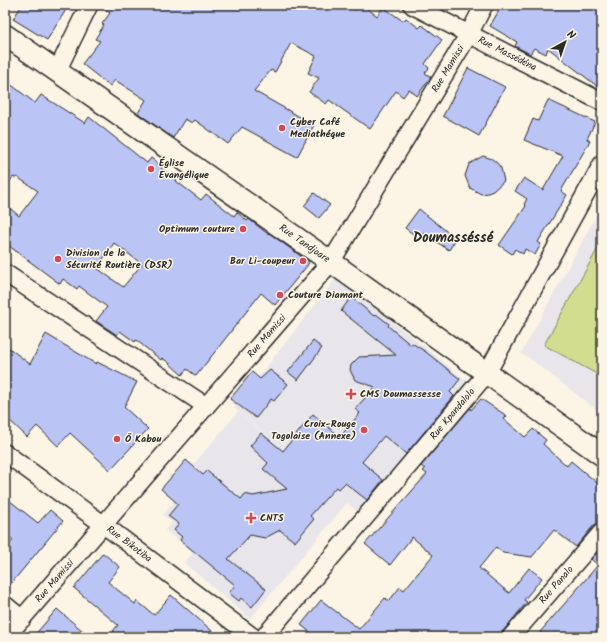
<svg xmlns="http://www.w3.org/2000/svg" width="607" height="642" viewBox="0 0 607 642" font-family="Kalam,sans-serif">
  <style>
    .built { fill: #e8e6ea }
    .pitch { fill: #d2dd90; stroke: #7e845e }
    .building { fill: #bac4f5; stroke: #2b2b2b; fill-rule: evenodd }
    .lines { fill: none; stroke-linecap: round; stroke-linejoin: round }
    .minor-casing { stroke: #2b2b2b; stroke-width: 20 }
    .tertiary-casing { stroke: #2b2b2b; stroke-width: 24 }
    .minor { stroke: #fcf5e5; stroke-width: 17 }
    .tertiary { stroke: #fcf5e5; stroke-width: 21 }
    .poi-dot { fill: #d1495b; stroke: #fcf5e5; stroke-width: 1.5 }
    .labels { text-anchor: middle; dominant-baseline: central; stroke-width: 3; stroke-linejoin: round; paint-order: stroke }
    .street-label { font-size: 10px; fill: #2b2b2b; stroke: #fcf5e5 }
    .poi-label { font-size: 10px; font-weight: bold; fill: #2b2b2b; stroke: #fcf5e5; text-anchor: start }
    .district-label { font-size: 14px; font-weight: bold; fill: #2b2b2b; stroke: #fcf5e5 }
  </style>
  <rect width="100%" height="100%" fill="#fcf5e5"/>
  <filter id="ink" filterUnits="userSpaceOnUse"><feTurbulence type="fractalNoise" baseFrequency=".025" numOctaves="2"/><feDisplacementMap in="SourceGraphic" scale="8" xChannelSelector="R" yChannelSelector="G"/><feConvolveMatrix kernelMatrix="1 2 1 2 8 2 1 2 1" color-interpolation-filters="sRGB"/></filter>
  <g filter="url(#ink)">
    <g class="built">
      <path d="M602,205v209l-74,-57 -7,-3z"/>
      <path d="M337,277l130,104 -106,133 -14,-11 -97,116 -66,-56 9,-10 -28,-23 7,-8 -9,-7 36,-45 -6,-5 45,-53 88,73 -92,-77z"/>
    </g>
    <path class="pitch" d="M602,241v136l-58,-32z"/>
    <g class="building">
      <path d="M22,5h47l-22,35 -34,-21z"/>
      <path d="M99,5h247l9,5 4,-5h4l14,11 6,-9 20,14 3,-3 13,10 3,-3 20,15 -17,24 4,4 -4,5 6,4 -14,19 -8,-7 -6,8 -7,-6 -26,38 -41,-29 -3,4 -17,-12 10,-14 -11,-5 8,-17 -25,-13 -16,29 -4,-2 -17,21 60,34 -17,32 -55,-30 -14,17 -33,-24 -3,3 -7,-4 -12,19 -35,-25 8,-13 -31,-20 -5,6 -28,-22 18,-23 -5,-2 9,-14 -2,-1 8,-11z"/>
      <path d="M502,5h100v85l-54,-42 -2,6 -12,-6 -4,6 -15,-8 2,-4 -27,-16z"/>
      <path d="M468,68l37,19 -26,49 -36,-20z"/>
      <path d="M5,80l30,23 6,-8 44,28 4,-6 58,46 4,-5 11,8 -1,2 16,12 -1,1 25,19 5,-6 28,22 3,-4 10,9 2,-2 19,15 1,-1 40,29 -2,4 -32,39 -14,-12 -65,83 -9,-7 -5,6 -14,-13 -6,-4 -1,2 -25,-20 -1,2 -15,-11 -3,4 -21,-14 11,-14 -28,-21 -2,3 -14,-10 -3,5 -55,-41v-39l14,12 19,-25 -21,-14 -2,1 -2,-1 -8,11zM114,243l28,21 -19,23 -26,-19z"/>
      <path d="M548,100l47,22 -8,17 3,2 -29,50 6,4 -29,47 3,2 -6,11 -10,-6 -2,5 -8,-5 -3,5 -13,-9 27,-39 -2,-2 3,-5 -12,-8 9,-13 19,12 20,-34 -39,-16 9,-21 5,2z"/>
      <path d="M483,156l9,3 5,4 4,5 3,13 -11,10 -5,2 -7,1 -11,-6 -5,-12 4,-12z"/>
      <path d="M314,193l16,12 -11,13 -15,-12z"/>
      <path d="M419,209l37,30 -7,11 -28,-18 -4,5 -12,-9z"/>
      <path d="M351,297l23,19 2,-2 13,10 -1,2 23,19 1,-2 14,9 34,27 -10,13 4,4 -48,58 -22,-18 -22,26 21,18 -16,20 -22,-17 -6,6 -3,-2 -26,29 4,3 -19,23 -15,-12 -15,8 -15,-3 -22,24 38,30 -14,18 -11,-9 -2,3 -10,-8 6,-8 -55,-45 2,-3 -8,-7 5,-6 -11,-8 10,-12 -17,-15 25,-29 17,15 4,-4 34,28 4,-5 8,2 34,-7 -24,-20 5,-6 -18,-17 11,-13 22,18 30,-37 27,23 20,-24 -5,-4 20,-22 -20,-7 -5,-10 1,-5 8,-8 37,-2 -55,-44z"/>
      <path d="M46,334l50,30 1,-2 40,20 -13,25 24,22 -38,41 -40,-37 -12,13 -21,-20 -10,11 -22,-21v-71l25,19z"/>
      <path d="M313,341l9,7 -24,32 -10,-8z"/>
      <path d="M270,370l18,14 -14,17 -3,-2 -15,19 -26,-19 22,-27 8,7z"/>
      <path d="M481,399l26,17 -3,3 21,18 8,-8 13,11 -3,4 24,22 4,-5 31,26v35l-8,3 -18,22 -22,-17 -22,27 -29,-4 -7,-6 -17,21 30,25 20,-25 13,10 -18,22 3,2 -29,35h-182l-15,-12 20,-25 38,29 26,-31 4,3 11,-14 4,3 29,-35 -21,-18 -22,28 -25,-21 62,-70 -4,-3 2,-2 -4,-3 49,-58 1,2z"/>
      <path d="M5,497l33,26 12,-13 13,11 -58,70v-41l8,-10 -8,-7z"/>
      <path d="M602,547v90h-56l-6,-5 58,-67 -7,-6z"/>
      <path d="M103,553l17,14 -12,15 27,22 2,-3 17,14 17,-20 48,42h-99l-7,-6 5,-6 -44,-37z"/>
      <path d="M57,609l33,28h-57z"/>
    </g>
    <g class="lines">
      <defs>
        <g id="minor">
          <path id="s1" d="M412,5l190,97"/>
          <path d="M57,71l32,-66"/>
          <path d="M5,273l201,133"/>
          <path id="s2" d="M5,453l99,72 149,112"/>
          <path d="M5,605l17,14"/>
          <path id="s3" d="M6,637l325,-375 138,-228 15,-29"/>
          <path id="s4" d="M264,637l223,-264 115,-209"/>
          <path id="s5" d="M511,637l91,-105"/>
        </g>
        <g id="tertiary">
          <path id="s6" d="M5,35l326,227 271,193"/>
        </g>
      </defs>
      <use href="#minor" class="minor-casing"/>
      <use href="#tertiary" class="tertiary-casing"/>
      <use href="#minor" class="minor"/>
      <use href="#tertiary" class="tertiary"/>
    </g>
  </g>
  <g class="poi-dot">
    <circle cx="282" cy="128" r="4"/>
    <circle cx="151" cy="169" r="4"/>
    <circle cx="243" cy="229" r="4"/>
    <circle cx="58" cy="259" r="4"/>
    <circle cx="303" cy="261" r="4"/>
    <circle cx="280" cy="295" r="4"/>
    <path d="M349 388h4v4h4v4h-4v4h-4v-4h-4v-4h4z"/>
    <circle cx="364" cy="430" r="4"/>
    <circle cx="117" cy="439" r="4"/>
    <path d="M249 512h4v4h4v4h-4v4h-4v-4h-4v-4h4z"/>
  </g>
  <g class="labels">
    <g class="street-label">
      <text stroke="none"><textPath href="#s1" startOffset="107">Rue Massédéna</textPath></text>
      <text stroke="none"><textPath href="#s3" startOffset="722">Rue Mamissi</textPath></text>
      <text stroke="none"><textPath href="#s6" startOffset="365">Rue Tandjoare</textPath></text>
      <text stroke="none"><textPath href="#s3" startOffset="398">Rue Mamissi</textPath></text>
      <text stroke="none"><textPath href="#s4" startOffset="292">Rue Kpandalolo</textPath></text>
      <text stroke="none"><textPath href="#s2" startOffset="154">Rue Bikotiba</textPath></text>
      <text stroke="none"><textPath href="#s3" startOffset="74">Rue Mamissi</textPath></text>
      <text stroke="none"><textPath href="#s5" startOffset="69">Rue Panalo</textPath></text>
    </g>
    <g class="poi-label">
      <text x="290" y="122">Cyber Café<tspan x="290" dy="12">Mediathéque</tspan></text>
      <text x="159" y="163">Église<tspan x="159" dy="12">Evangélique</tspan></text>
      <text x="235" y="229" text-anchor="end">Optimum couture</text>
      <text x="66" y="253">Division de la<tspan x="66" dy="12">Sécurité Routière (DSR)</tspan></text>
      <text x="295" y="261" text-anchor="end">Bar Li-coupeur</text>
      <text x="288" y="295">Couture Diamant</text>
      <text x="360" y="394">CMS Doumassesse</text>
      <text x="356" y="424" text-anchor="end">Croix-Rouge<tspan x="356" dy="12">Togolaise (Annexe)</tspan></text>
      <text x="125" y="439">Ö Kabou</text>
      <text x="260" y="518">CNTS</text>
    </g>
    <g class="district-label">
      <text x="453" y="238">Doumasséssé</text>
    </g>
  </g>
  <rect width="607" height="642" fill="none" stroke="#fcf5e5" stroke-width="20"/>
  <rect x="10" y="10" width="587" height="622" fill="none" stroke="#2b2b2b" stroke-width="1.5" filter="url(#ink)"/>
  <g transform="translate(565 42) rotate(40)" stroke="#fcf5e5" stroke-width="3" paint-order="stroke">
  <path d="M0-3L7 15L0 10L-7 15Z" fill="#2b2b2b"/>
  <text y="-6" font-size="11" font-weight="bold" text-anchor="middle" fill="#2b2b2b">N</text>
  </g>
</svg>
